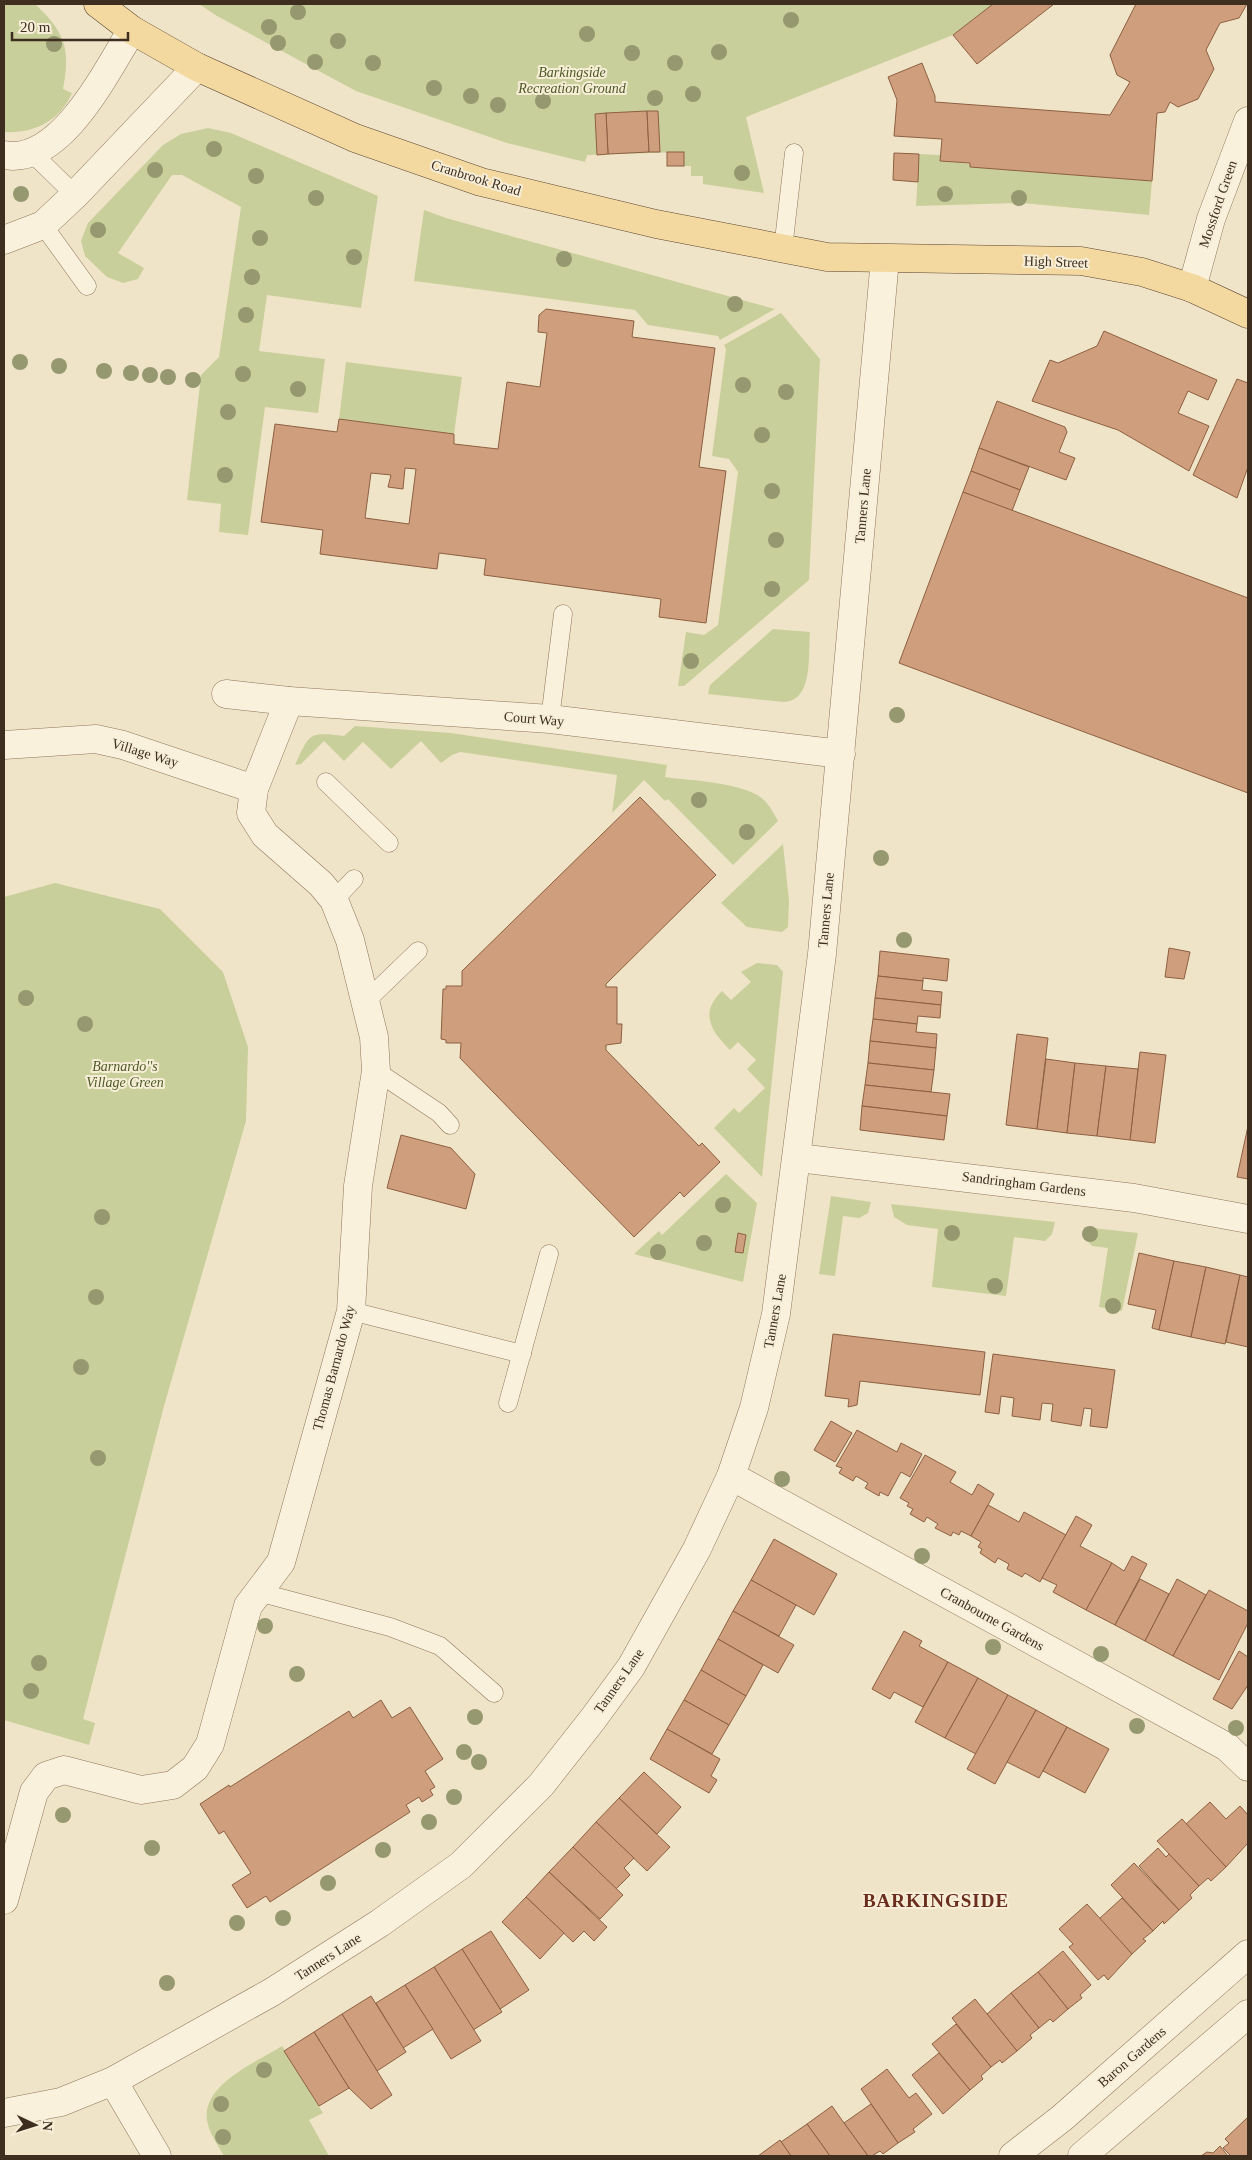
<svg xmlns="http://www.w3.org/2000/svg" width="1252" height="2160" viewBox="0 0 1252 2160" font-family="Georgia,serif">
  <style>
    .green { fill: #c9cf9b }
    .building { fill: #cf9f7d; stroke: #8d5f41; fill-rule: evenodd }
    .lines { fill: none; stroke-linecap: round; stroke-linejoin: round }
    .service-casing { stroke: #8d765c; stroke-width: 19 }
    .minor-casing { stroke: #8d765c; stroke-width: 29 }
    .tertiary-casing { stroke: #8d765c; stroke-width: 29 }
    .primary-casing { stroke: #5b4430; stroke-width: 29 }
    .service { stroke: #faf1dc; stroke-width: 18 }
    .minor { stroke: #faf1dc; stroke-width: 28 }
    .tertiary { stroke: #faf1dc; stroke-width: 28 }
    .primary { stroke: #f3d9a0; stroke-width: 28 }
    .tree { fill: #96986f }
    .labels { text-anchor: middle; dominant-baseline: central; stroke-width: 4; stroke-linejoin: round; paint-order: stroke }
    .park-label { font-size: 14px; font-style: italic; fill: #4d5a26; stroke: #f7eed8 }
    .street-label { font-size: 14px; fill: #3d2e20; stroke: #f7eed8 }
    .district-label { font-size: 19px; font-weight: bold; letter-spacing: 1px; fill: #6b2e1e; stroke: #f7eed8 }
  </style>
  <rect width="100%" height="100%" fill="#f0e4c8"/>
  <g class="green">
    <path d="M4,4h31c30,28 36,45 28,85l9,4c-12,28 -39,41 -68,39z"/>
    <path d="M199,4h794l-40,31 -207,82 18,76 -61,-9v-8h-12v-10h-7v-14l-97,3 -2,7 -78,-19 -151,-52 -139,-75z"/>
    <path d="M208,128l23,5 147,63 -17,112 -94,-13 -8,56 66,8 -7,54 -53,-6 -17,128 -29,-3 2,-28 -34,-4 14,-125 18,-18 22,-150 -59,-32h-10l-54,78 26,15 -6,11 -15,4 -16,-6 -22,-21 -4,-15 7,-18 75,-78 18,-11z"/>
    <path d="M919,154l21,1v6l212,20 -3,34 -127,-12 -106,3z"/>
    <path d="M424,210l22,8 329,91 -55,31 -2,-4 -70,-11 -13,-15 -221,-29z"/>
    <path d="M781,313l39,46 -11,221 -125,106h-6l8,-54 18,3 14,-10 20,-153 -9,-13 -17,-3 14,-107 -2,-4z"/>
    <path d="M346,362l116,15 -8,57 -115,-15z"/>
    <path d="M773,629l37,3c-2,21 4,69 -26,70l-76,-8 2,-9z"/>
    <path d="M355,726l96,7 216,32 -2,12c28,4 71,5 94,19 9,6 14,16 19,25l-45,44 -65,-66 -3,2 -21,-21 -32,33 5,-38 -157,-23 -8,3 -11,8 -20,-22 -30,28 -28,-27 -19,19 -20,-20 -23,23 -6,1c15,-32 13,-33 49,-29z"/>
    <path d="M783,844l6,56 -1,27 -6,5 -35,-5 -26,-24z"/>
    <path d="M55,883l105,26 63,63 25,75 -2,74 -82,285 -81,313 12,4 -6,22 -85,-25v-823z"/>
    <path d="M757,963l20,2 6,7 -21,205 -48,-49 20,-20 5,5 26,-25 -18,-19 9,-9 -18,-18 -8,8c-19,-19 -31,-37 -8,-59l9,9 20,-18 -10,-10z"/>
    <path d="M726,1174l31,29 -14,79 -109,-28 25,-23 3,4z"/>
    <path d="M831,1196l40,6 -3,11 -9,5 -16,-2 -8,60 -16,-2z"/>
    <path d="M891,1204l164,18 -3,12 -7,7 -31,-4 -8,59 -74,-9 6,-58 -31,-4 -13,-8z"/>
    <path d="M1084,1227l54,6 -16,78 -23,-4 9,-59 -16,-2 -8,-8z"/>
    <path d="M282,2046l41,67 -14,7 20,36h-105c-5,-9 -13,-20 -16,-31 -11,-39 47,-62 74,-79z"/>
  </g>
  <g class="building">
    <path d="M993,4h61l-77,60 -24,-29z"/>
    <path d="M1136,4h111l-8,14 -19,5 -14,27 8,19 -16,30 -20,8 -8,-5 -5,10 -8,1 -5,68 -182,-14v-4l-30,-2 2,-22 -48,-3 3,-36 -9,-23 34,-14 13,33v6l175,13 20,-33 -13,-7 -7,-20z"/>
    <path d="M647,111l2,41 -41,2 -2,-41z"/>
    <path d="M647,111h11l2,41h-11z"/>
    <path d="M606,113l2,41 -11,1 -2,-41z"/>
    <rect x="667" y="152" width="17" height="14"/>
    <path d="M894,153l25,1 -1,28 -25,-2z"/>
    <path d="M546,309l88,12 -2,16 83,11 -16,119 27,4 -20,152 -47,-6 2,-18 -177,-24 2,-16 -47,-6 -2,16 -117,-15 3,-24 -62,-8 14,-98 62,8 2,-13 115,15v10l44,5 9,-67 33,5 7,-54 -9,-1 1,-17zM405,468l11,1 -7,55 -44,-6 6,-45 20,2 -3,12 15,2z"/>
    <path d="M1104,331l113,49 -9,20 -20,-9 -10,22 31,13 -20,45 -71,-41 -86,-29 18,-41 8,3 39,-17z"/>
    <path d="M1237,379l11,4v84l-11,31 -44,-23z"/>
    <path d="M997,401l68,26 2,5 -8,20 16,6 -9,22 -87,-32z"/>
    <path d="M979,448l50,19 -9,23 -49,-19z"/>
    <path d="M971,471l49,19 -8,21 -49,-19z"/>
    <path d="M963,492l285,106v195l-349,-130z"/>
    <path d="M640,797l76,78 -110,109v3h11v37h5l-1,19 -15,2v5l93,96 3,-3 18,19 -36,35 -4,-5 -46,45 -174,-179 1,-15h-15v-3l-5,-1 2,-50h3v-3h16v-15z"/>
    <path d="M1169,948l21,4 -6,27 -19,-2z"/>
    <path d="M880,951l69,8 -2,22 -24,-3v3l-45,-5z"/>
    <path d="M878,976l45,5 -1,9 20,2 -1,13 -66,-7z"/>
    <path d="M875,998l66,7 -1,13 -22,-2 -1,8 -44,-5z"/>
    <path d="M873,1019l44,5 -1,8 21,2 -1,14 -66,-7z"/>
    <path d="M1017,1034l31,4 -11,91 -31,-4z"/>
    <path d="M870,1041l66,7 -2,22 -66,-7z"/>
    <path d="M1140,1052l26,3 -11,88 -25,-3z"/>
    <path d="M1046,1059l29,4 -8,70 -30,-4z"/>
    <path d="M868,1063l66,7 -3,22 -66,-7z"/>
    <path d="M1075,1063l31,3 -9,70 -30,-3z"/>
    <path d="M1106,1066l32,3 -8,71 -33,-4z"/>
    <path d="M865,1085l85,9 -3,22 -85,-10z"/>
    <path d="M862,1106l85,10 -3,24 -84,-10z"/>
    <path d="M1248,1126v53l-11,-2z"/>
    <path d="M401,1135l50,13 24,26 -9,35 -79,-21z"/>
    <path d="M738,1233l8,2 -3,18 -8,-1z"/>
    <path d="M1139,1253l35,8 -15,69 -7,-2 4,-18 -28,-6z"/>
    <path d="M1174,1261l32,6 -15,70 -32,-7z"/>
    <path d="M1206,1267l34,8 -15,69 -34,-7z"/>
    <path d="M1240,1275l8,2v70l-22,-5z"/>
    <path d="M833,1334l152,18 -5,43 -120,-14 -3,24 -9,2 1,-8 -24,-3z"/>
    <path d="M993,1354l122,16 -8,58 -17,-2 2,-17 -8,-1 -3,18 -30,-5 2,-17 -11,-1 -2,17 -28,-4 2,-18 -13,-2 -2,18 -14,-2z"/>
    <path d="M831,1421l21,12 -17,29 -21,-12z"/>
    <path d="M857,1430l40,22 4,-9 21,11 -12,23 -9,-5 -13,24 -8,-4 -1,4 -14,-8 3,-5 -12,-7 -3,5 -14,-8 3,-5 -6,-2z"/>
    <path d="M925,1455l31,17 -6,10 22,13 6,-11 16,10 -23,42 -10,-5 -2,4 -6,-3 -2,4 -16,-8 3,-4 -11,-7 -3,5 -14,-8 3,-5 -6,-3 2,-3 -9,-5z"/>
    <path d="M988,1505l31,17 5,-10 42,23 -26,47 -15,-9 -3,4 -15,-8 2,-5 -11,-6 -3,5 -15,-10 2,-4 -4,-2 3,-5 -10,-6z"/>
    <path d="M1076,1516l16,9 -12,21 32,17 -26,47 -33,-18 4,-7 -15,-7z"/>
    <path d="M774,1539l63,35 -23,41 -63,-35z"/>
    <path d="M1132,1556l15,8 -32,61 -29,-15 26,-47 12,8z"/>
    <path d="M1140,1579l29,15 -24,47 -30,-16z"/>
    <path d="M1177,1579l29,16 -33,61 -28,-15z"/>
    <path d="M751,1580l45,25 -17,31 -46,-25z"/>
    <path d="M1209,1590l39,21v12l-29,57 -46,-24z"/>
    <path d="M733,1611l61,34 -16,28 -60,-34z"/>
    <path d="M904,1631l18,10 -3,5 29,16 -25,45 -29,-15 -4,7 -18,-10z"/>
    <path d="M718,1639l45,26 -17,31 -45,-26z"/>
    <path d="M1239,1651l9,6v28l-16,24 -19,-10z"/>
    <path d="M948,1662l30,16 -33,60 -30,-16z"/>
    <path d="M701,1670l45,26 -17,29 -45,-25z"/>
    <path d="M978,1678l30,17 -32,59 -31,-16z"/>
    <path d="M1008,1695l28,15 -41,74 -28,-15z"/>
    <path d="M381,1700l11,18 18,-11 33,52 -18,12 10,16 -5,3 3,5 -11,7 -3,-5 -13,8 4,7 -140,90 -4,-6 -19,12 -15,-23 19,-12 -27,-42 -5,3 -19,-30 29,-19 1,2 119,-76 4,7z"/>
    <path d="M684,1700l45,25 -17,29 -45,-25z"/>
    <path d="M1036,1710l31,17 -28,51 -32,-16z"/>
    <path d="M1067,1727l42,22 -24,44 -42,-22z"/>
    <path d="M667,1729l53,30 -9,17 6,4 -8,13 -59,-34z"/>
    <path d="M644,1772l37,35 -24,27 -38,-36z"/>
    <path d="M619,1798l51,49 -23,24 -51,-49z"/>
    <path d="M1210,1802l16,17 14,-13 8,9v28l-22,24 -40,-43z"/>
    <path d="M1182,1819l44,48 -15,14 -3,-3 -9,8 -42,-45z"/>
    <path d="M596,1822l38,36 -10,10 6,7 -14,14 -43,-42z"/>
    <path d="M573,1847l50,48 -23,24 -51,-47z"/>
    <path d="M1158,1848l8,9 3,-3 30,32 -9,9 2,3 -13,12 -40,-44z"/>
    <path d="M1134,1863l45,47 -15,14 -1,-3 -10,10 -42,-46z"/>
    <path d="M549,1872l58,55 -13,14 -10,-10 -11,11 -47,-45z"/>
    <path d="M526,1897l38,36 -24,26 -38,-37z"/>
    <path d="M1122,1898l31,33 -10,8 3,2 -14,13 -33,-35z"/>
    <path d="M1087,1904l45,50 -24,26 -4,-5 -6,5 -29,-33 4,-3 -14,-15z"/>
    <path d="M491,1931l38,59 -29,19 -38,-60z"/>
    <path d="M462,1949l40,63 -29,18 -39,-63z"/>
    <path d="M1063,1951l28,34 -11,10 2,3 -14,11 -30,-37z"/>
    <path d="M434,1967l47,74 -30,18 -46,-74z"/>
    <path d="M1038,1972l30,37 -15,13 -3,-3 -11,9 -28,-35z"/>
    <path d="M405,1985l28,44 -30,19 -27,-45z"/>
    <path d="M1011,1993l28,35 -9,7 2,3 -15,13 -30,-37z"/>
    <path d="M371,1996l35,56 -29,19 -35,-57z"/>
    <path d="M975,1999l42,52 -15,12 -2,-3 -9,7 -39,-49z"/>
    <path d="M342,2014l50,81 -21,14 -22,-21 -35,-56z"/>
    <path d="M956,2024l35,43 -10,9 2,3 -13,11 -38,-46z"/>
    <path d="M314,2032l35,56 -30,18 -35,-55z"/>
    <path d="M939,2053l31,37 -27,24 -31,-39z"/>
    <path d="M887,2069l22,29 7,-5 16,21 -19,15 2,3 -17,11 -37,-54z"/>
    <path d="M871,2104l27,39 -15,11 -3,-3 -8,5h-4l-24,-33z"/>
    <path d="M832,2106l12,17 24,33h-38l-23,-32z"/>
    <path d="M1248,2117v39h-17l-8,-8 6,-5 -4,-4z"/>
    <path d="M807,2124l23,32h-39l-10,-14z"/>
    <path d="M780,2140l11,16h-33z"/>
    <path d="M1220,2146l8,10h-27l6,-4 6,1z"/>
  </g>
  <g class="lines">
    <defs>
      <g id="service">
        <path d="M33,154l42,41"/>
        <path d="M43,225l44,61"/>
        <path d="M783,249l11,-96"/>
        <path d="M550,719l13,-105"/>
        <path d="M326,782l63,61"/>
        <path d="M334,900l20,-21"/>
        <path d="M365,1002l53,-51"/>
        <path d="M376,1071l63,42 11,12"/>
        <path d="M351,1311l171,43"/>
        <path d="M508,1403l41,-149"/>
        <path d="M258,1592l132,35 50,19 54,47"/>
      </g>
      <g id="minor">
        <path d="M4,155c57,11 103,-85 128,-125"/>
        <path d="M4,240l39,-15 32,-30 122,-128"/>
        <path d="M1192,288l19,-69 37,-98"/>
        <path d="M226,694l63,7 261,18 291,35"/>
        <path d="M4,745l92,-6 27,6 131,44"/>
        <path d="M798,1158l336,40 114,21"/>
        <path d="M731,1476l496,271 21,20"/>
        <path d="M4,1900l30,-108 12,-16 18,-6 77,20 32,-5 22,-17 15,-24 38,-138 33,-44 70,-251 7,-125 18,-115 -2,-34 -24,-97 -16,-40 -13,-16 -56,-49 -14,-22 3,-24 35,-88"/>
      </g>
      <g id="tertiary">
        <path d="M113,2081l44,75"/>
        <path d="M4,2113l57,-11 52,-21 159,-89 108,-69 81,-58 80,-80 52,-66 38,-52 66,-118 34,-73 23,-68 22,-94 46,-360 63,-695"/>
        <path d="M1013,2156l49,-38 186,-164"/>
        <path d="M1082,2156l166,-142"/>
      </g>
      <path id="primary" d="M98,4l34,26 65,37 158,71 126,44 175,42 171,33 254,4 61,11 50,16 56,26"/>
    </defs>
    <use href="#service" class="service-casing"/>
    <use href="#minor" class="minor-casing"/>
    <use href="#tertiary" class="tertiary-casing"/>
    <use href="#primary" class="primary-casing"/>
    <use href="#service" class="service"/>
    <use href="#minor" class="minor"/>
    <use href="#tertiary" class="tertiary"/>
    <use href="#primary" class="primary"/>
  </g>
  <g class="tree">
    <circle cx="298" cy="12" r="8"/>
    <circle cx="791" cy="20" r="8"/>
    <circle cx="269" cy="27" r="8"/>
    <circle cx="587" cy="34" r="8"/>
    <circle cx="338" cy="41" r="8"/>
    <circle cx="278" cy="43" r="8"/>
    <circle cx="54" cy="44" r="8"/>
    <circle cx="719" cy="52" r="8"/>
    <circle cx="632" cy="53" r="8"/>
    <circle cx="315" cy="62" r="8"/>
    <circle cx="373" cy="63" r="8"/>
    <circle cx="675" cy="63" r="8"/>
    <circle cx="434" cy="88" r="8"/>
    <circle cx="693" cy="94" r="8"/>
    <circle cx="471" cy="96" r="8"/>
    <circle cx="655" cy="98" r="8"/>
    <circle cx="543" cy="101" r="8"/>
    <circle cx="498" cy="105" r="8"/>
    <circle cx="214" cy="149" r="8"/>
    <circle cx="155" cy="170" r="8"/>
    <circle cx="742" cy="173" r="8"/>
    <circle cx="256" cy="176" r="8"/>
    <circle cx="21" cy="194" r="8"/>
    <circle cx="945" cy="194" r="8"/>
    <circle cx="316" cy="198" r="8"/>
    <circle cx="1019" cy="198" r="8"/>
    <circle cx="98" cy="230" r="8"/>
    <circle cx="260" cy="238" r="8"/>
    <circle cx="354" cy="257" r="8"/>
    <circle cx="564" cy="259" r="8"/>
    <circle cx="252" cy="277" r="8"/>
    <circle cx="735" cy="304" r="8"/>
    <circle cx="246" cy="315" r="8"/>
    <circle cx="20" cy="362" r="8"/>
    <circle cx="59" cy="366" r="8"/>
    <circle cx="104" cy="371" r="8"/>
    <circle cx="131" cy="373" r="8"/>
    <circle cx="243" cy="374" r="8"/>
    <circle cx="150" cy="375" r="8"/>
    <circle cx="168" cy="377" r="8"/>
    <circle cx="193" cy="380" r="8"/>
    <circle cx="743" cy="385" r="8"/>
    <circle cx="298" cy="389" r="8"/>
    <circle cx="786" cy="392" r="8"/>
    <circle cx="228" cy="412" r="8"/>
    <circle cx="762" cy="435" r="8"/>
    <circle cx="225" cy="475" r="8"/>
    <circle cx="772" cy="491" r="8"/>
    <circle cx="776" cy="540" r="8"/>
    <circle cx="772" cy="589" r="8"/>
    <circle cx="691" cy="661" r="8"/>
    <circle cx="897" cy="715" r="8"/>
    <circle cx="699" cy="800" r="8"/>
    <circle cx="747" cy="832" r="8"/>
    <circle cx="881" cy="858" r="8"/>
    <circle cx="904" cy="940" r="8"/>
    <circle cx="26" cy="998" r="8"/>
    <circle cx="85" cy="1024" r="8"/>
    <circle cx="723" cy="1205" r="8"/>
    <circle cx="102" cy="1217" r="8"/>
    <circle cx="952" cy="1233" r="8"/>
    <circle cx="1090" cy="1234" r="8"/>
    <circle cx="704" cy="1243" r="8"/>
    <circle cx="658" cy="1252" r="8"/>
    <circle cx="995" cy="1286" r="8"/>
    <circle cx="96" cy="1297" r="8"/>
    <circle cx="1113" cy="1306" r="8"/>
    <circle cx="81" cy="1367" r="8"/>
    <circle cx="98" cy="1458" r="8"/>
    <circle cx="782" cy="1479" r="8"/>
    <circle cx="922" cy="1556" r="8"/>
    <circle cx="265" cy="1626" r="8"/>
    <circle cx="993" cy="1647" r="8"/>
    <circle cx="1101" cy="1654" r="8"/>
    <circle cx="39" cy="1663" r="8"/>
    <circle cx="297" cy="1674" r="8"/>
    <circle cx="31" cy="1691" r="8"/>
    <circle cx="475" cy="1717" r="8"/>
    <circle cx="1137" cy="1726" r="8"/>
    <circle cx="1236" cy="1728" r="8"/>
    <circle cx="464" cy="1752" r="8"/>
    <circle cx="479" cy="1762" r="8"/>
    <circle cx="454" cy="1797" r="8"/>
    <circle cx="63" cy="1815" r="8"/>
    <circle cx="429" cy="1822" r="8"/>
    <circle cx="152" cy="1848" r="8"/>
    <circle cx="383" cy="1850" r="8"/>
    <circle cx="328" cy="1883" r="8"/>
    <circle cx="283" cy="1918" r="8"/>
    <circle cx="237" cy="1923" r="8"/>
    <circle cx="167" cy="1983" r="8"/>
    <circle cx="264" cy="2070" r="8"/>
    <circle cx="221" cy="2104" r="8"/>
    <circle cx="223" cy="2137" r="8"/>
  </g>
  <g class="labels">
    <g class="park-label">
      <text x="572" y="72">Barkingside<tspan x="572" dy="16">Recreation Ground</tspan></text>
      <text x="125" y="1066">Barnardo''s<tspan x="125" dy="16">Village Green</tspan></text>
    </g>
    <g class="street-label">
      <text transform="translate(476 178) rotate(17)">Cranbrook Road</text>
      <text transform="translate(1218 204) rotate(-71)">Mossford Green</text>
      <text transform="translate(1056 262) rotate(2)">High Street</text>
      <text transform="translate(863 506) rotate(-85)">Tanners Lane</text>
      <text transform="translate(534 719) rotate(5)">Court Way</text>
      <text transform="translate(145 753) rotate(17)">Village Way</text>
      <text transform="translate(826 910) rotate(-85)">Tanners Lane</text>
      <text transform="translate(1024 1184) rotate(7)">Sandringham Gardens</text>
      <text transform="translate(775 1311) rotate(-80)">Tanners Lane</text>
      <text transform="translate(334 1368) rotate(-75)">Thomas Barnardo Way</text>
      <text transform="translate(992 1619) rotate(29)">Cranbourne Gardens</text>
      <text transform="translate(619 1681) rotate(-55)">Tanners Lane</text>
      <text transform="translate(328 1957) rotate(-33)">Tanners Lane</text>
      <text transform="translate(1132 2057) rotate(-41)">Baron Gardens</text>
    </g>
    <g class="district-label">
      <text x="936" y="1900">BARKINGSIDE</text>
    </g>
  </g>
  <rect width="1252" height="2160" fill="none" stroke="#3d2e20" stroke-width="10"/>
  <g transform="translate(35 2125) rotate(94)" stroke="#f7eed8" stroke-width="4" paint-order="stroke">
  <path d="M0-4L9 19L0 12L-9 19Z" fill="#3d2e20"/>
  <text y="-8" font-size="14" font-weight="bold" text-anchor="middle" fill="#3d2e20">N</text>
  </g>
  <path d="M12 32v8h116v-8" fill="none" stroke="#3d2e20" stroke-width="2.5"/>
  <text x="20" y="32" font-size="15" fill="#3d2e20" stroke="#f7eed8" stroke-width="4" paint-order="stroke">20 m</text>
</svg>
